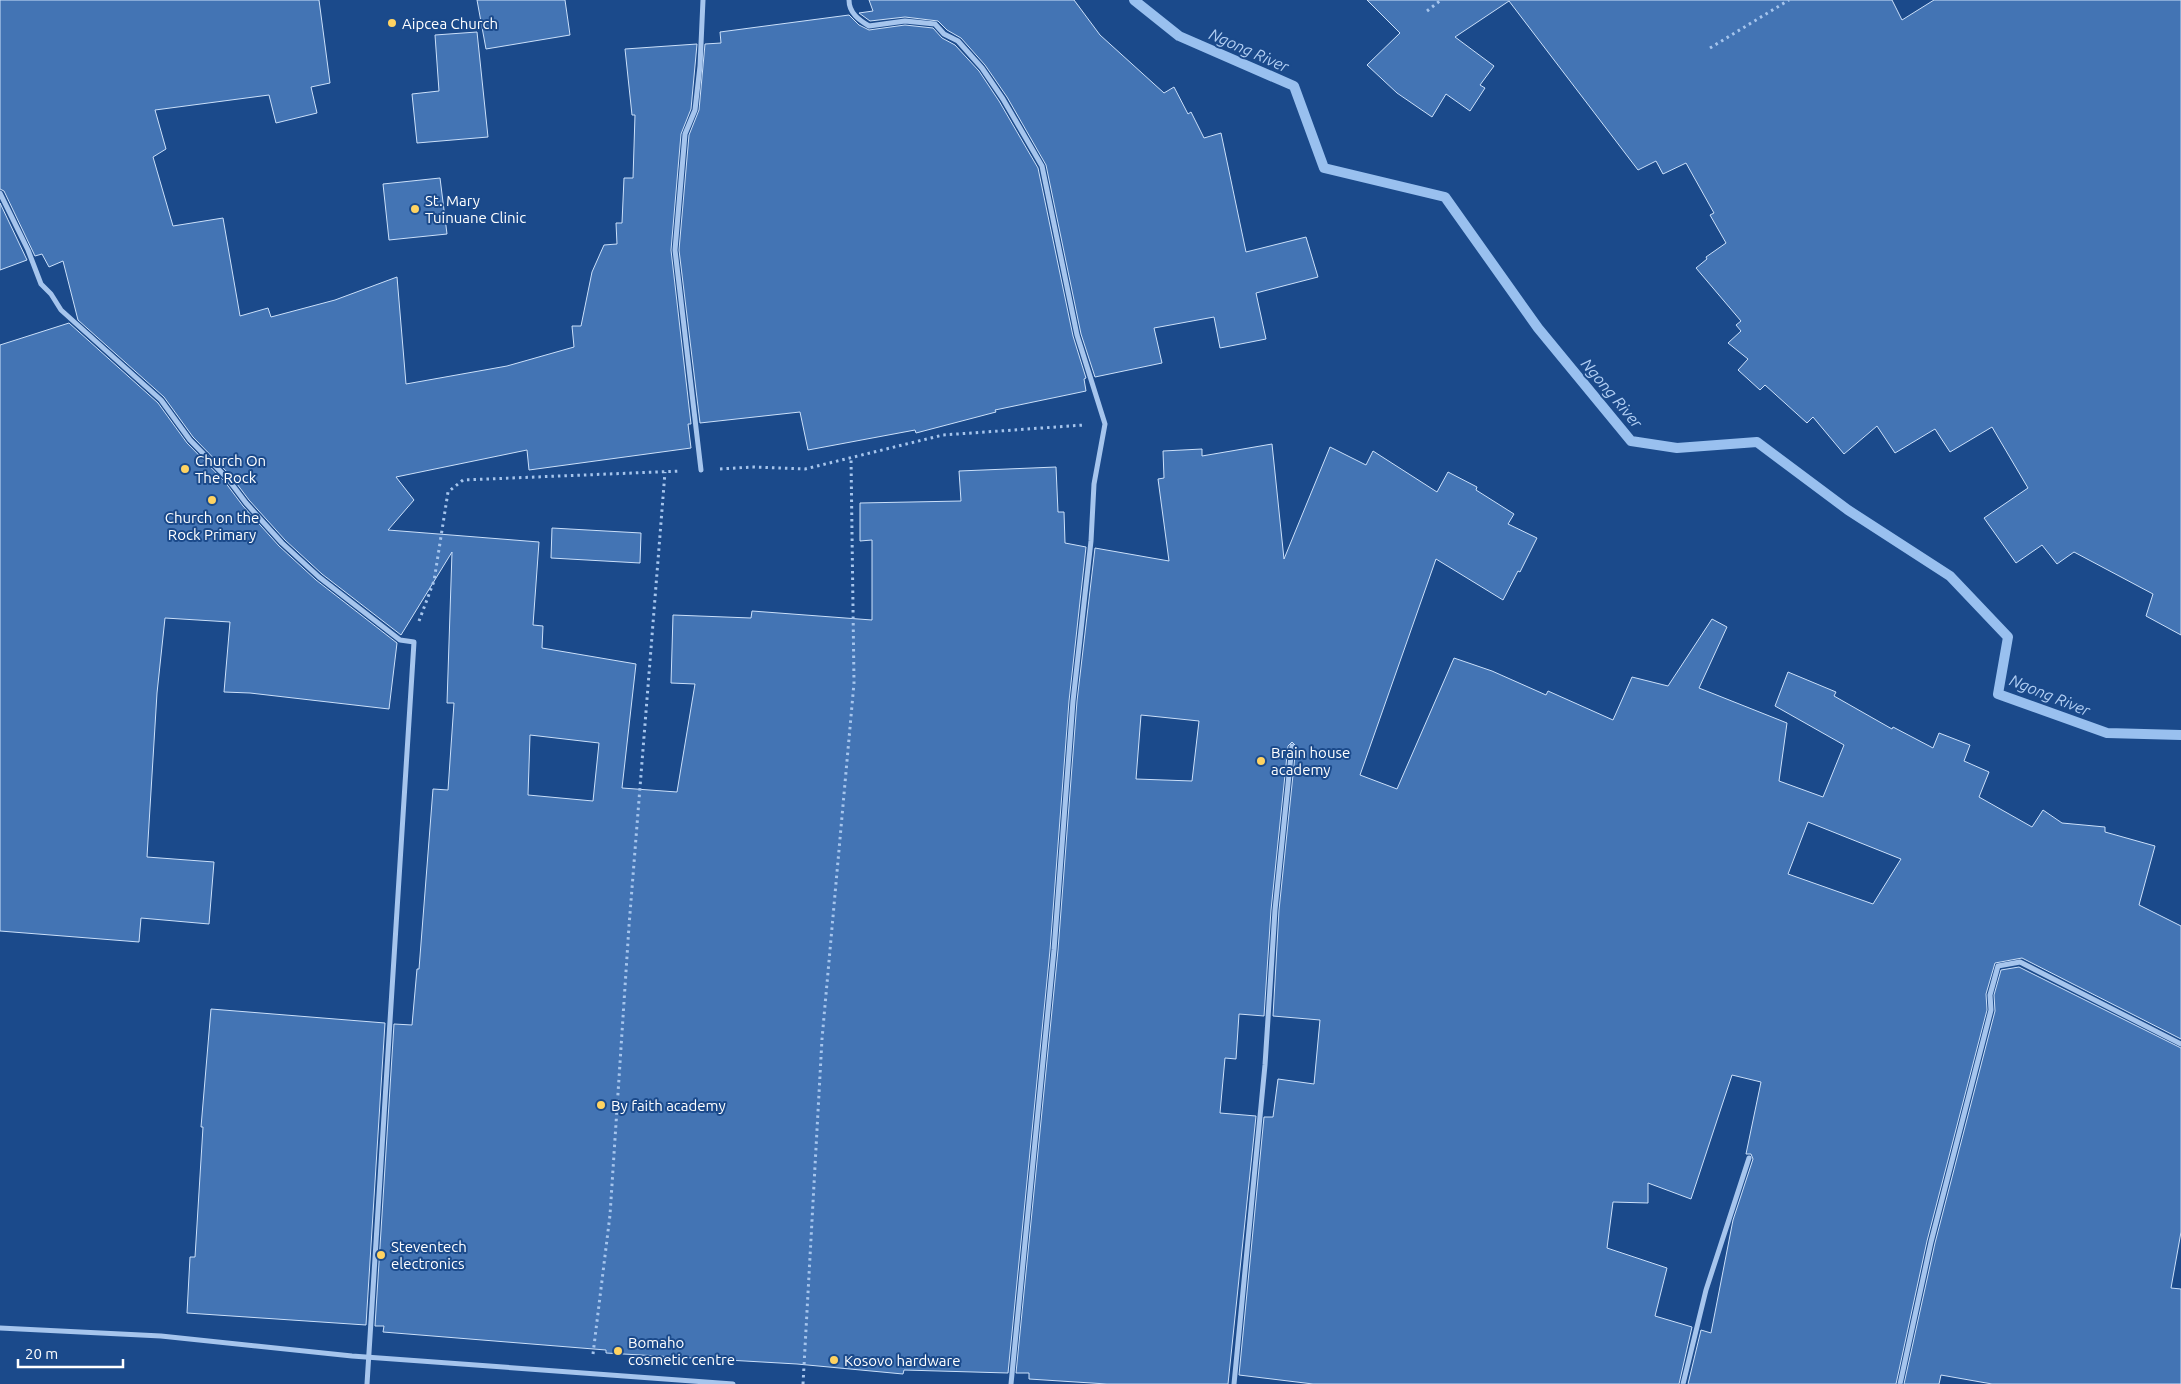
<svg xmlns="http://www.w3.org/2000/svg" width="2181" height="1384" viewBox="0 0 2181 1384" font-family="Ubuntu,sans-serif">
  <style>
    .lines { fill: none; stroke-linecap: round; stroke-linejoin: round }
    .stream { stroke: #99c0ef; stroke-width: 10 }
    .building { fill: #4374b4; stroke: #cbe0fa; fill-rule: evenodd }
    .path { stroke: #a6c5ed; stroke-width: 3; stroke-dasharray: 2.5 4; stroke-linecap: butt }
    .street { stroke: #a6c5ed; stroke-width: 5 }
    .poi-dot { fill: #ffd362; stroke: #1b4a8b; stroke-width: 2 }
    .labels { text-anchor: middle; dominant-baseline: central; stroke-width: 4; stroke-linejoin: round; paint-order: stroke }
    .poi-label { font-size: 15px; fill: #fff; stroke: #1b4a8b; text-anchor: start }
    .water-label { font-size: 16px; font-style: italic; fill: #b2cff4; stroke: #1b4a8b }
  </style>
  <rect width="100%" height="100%" fill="#1b4a8b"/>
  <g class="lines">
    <path class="stream" d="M1134,0l45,36 115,50 30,82 121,29 93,131 93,113 46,7 80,-6 91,68 102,66 58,61 -10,57 109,39 74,2"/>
  </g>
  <g class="building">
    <path d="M0,0h319l11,83 -19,4 6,26 -41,10 -7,-28 -114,15 11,39 -13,8 20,69 50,-8 17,98 28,-8 3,9 64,-17 62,-23 9,107 101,-18 67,-19 -2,-21h9l11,-54 12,-27 13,-1 -1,-21h6l2,-45h9l2,-63h-3l-7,-66 72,-5 -6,65 -10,25 -10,116 20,174h-3l3,24 -162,22 -2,-20 -131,27 18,23 -26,30 151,12 -6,83 10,1 -1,22 94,16 -14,124 55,4 18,-108 -24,-1 2,-68 78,3 1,-7 120,9v-80l-12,1v-38l101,-2 -2,-30 97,-4 2,45h6l1,31 21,4 -17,154 -19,249 -42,423 -104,-3 -1,4 -106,-10 -191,-11v-3l-223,-18 1,-6h-9l19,-302 18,1 5,-56h2l14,-180 15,1 6,-87h-7l5,-151 -51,83 -79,-61 -37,-34 -36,-40 -18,-24 -38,-39 -29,-40 -86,-77 -15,-59 -14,6 -7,-13 -7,2 -31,-65 -4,-2zM530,735l69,8 -6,58 -65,-6z"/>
    <path d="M477,0h88l5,35 -84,14z"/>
    <path d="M869,0h205l26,35 64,58 10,-6 14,27 3,-2 13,26 17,-5 25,119 60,-15 12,40 -62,16 10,46 -46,9 -6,-31 -60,11 8,35 -67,14 -14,-43 -35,-169 -39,-68 -22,-32 -24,-27 -14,-8 -9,-9 -33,-4 -35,4 -11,-8 14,-2z"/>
    <path d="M1367,0h525l10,20 32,-20h247v635l-35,-19 7,-22 -79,-42 -17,12 -15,-19 -26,18 -32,-45 44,-30 -36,-61 -42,25 -15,-23 -40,24 -18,-27 -33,28 -31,-37 -6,6 -42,-38 -5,5 -22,-20 10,-11 -20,-16 13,-12 -5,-6 5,-4 -45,-53 11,-9 -1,-2 20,-14 -16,-28 4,-2 -28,-50 -23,11 -7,-13 -18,9 -129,-169 -54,36 39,29 -14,19 5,3 -15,23 -24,-17 -14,23 -35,-24 -30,-28 33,-32z"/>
    <path d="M849,15l10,10 10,5 36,-5 28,3 9,10 13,7 24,26 20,30 39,67 35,168 13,42 -2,1 2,12 -91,19 1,2 -80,21 -1,-3 -107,20 -8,-38 -100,11 -21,-173 10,-115 10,-25 6,-66 16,-1 -1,-11z"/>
    <path d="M477,32l11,105 -71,6 -5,-49 27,-3 -4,-56z"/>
    <path d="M440,178l7,56 -58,6 -6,-56z"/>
    <path d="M0,203l27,57 -27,10z"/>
    <path d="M69,323l89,80 29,40 38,39 18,24 36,40 37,34 81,63 -8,66 -139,-16 -26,-1 6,-70 -65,-4 -8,75 -10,164 67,5 -5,62 -68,-6 -2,24 -139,-11v-586z"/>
    <path d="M1272,444l12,115 46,-112 36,18 7,-14 64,41 11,-20 29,15 -1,3 38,24 -6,10 29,14 -17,34 -2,-1 -15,29 -67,-41 -76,216 37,14 57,-131 38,13 54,24 2,-4 65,29 19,-43 36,9 44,-67 15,8 -28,61 88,35 -8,58 44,16 21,-52 -69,-39 13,-34 48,20 -2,4 58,33 1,-2 40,21 6,-15 31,12 -6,16 25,11 -10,25 53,30 11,-17 19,13 43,4v5l50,14 -16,59 42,21v113l-159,-81 -27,5 -9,31 1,16 -60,231 -31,143h-208l13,-54 10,3 22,-113 20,-61 -2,-5h-5l15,-72 -29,-7 -41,124 -43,-16v20l-35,-1 -6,46 60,20 -12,48 37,11 -13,57h-366l-74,-9 25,-258h9l5,-38 36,5 6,-64 -47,-4 6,-106 17,-164 -4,-4 -4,4 -17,164 -7,106 -25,-2 -3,45 -11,-1 -5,55 36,3 -28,268h-121l-78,-5v-6h-13l42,-423 19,-249 18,-153 74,13 -11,-82 6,-1 -1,-27 39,-2v7zM1141,715l58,6 -7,60 -56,-2zM1808,822l93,37 -28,45 -85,-30z"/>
    <path d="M552,528l89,5 -1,30 -89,-5z"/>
    <path d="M2019,967l162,81v184l-10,56 10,1v95h-189l-51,-9 -2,9h-35l31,-141 60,-232 -1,-16 7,-25z"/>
    <path d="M211,1009l174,14 -19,302 -179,-12 3,-56h5l8,-130h-2z"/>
  </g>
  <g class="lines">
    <g class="path">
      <path d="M1427,11l14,-11"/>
      <path d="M1710,48l79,-48"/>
      <path d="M720,469l32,-2 53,2 138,-34 141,-10"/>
      <path d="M419,621l15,-40 14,-89 15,-12 218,-9"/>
      <path d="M593,1354l17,-139 19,-289 36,-454"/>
      <path d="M803,1384l19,-345 32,-356 -3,-225"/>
    </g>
    <g class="street">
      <path d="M849,0c0,13 10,20 20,26l36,-5 30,3 9,10 14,7 24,27 21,31 39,67 35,169 28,89 -11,60 -3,57 -18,160 -19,249 -43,434"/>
      <path d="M0,193l28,57 13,34 10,10 10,16 100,90 29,40 38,39 18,24 36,40 37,34 81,63 14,2 -47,742"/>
      <path d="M701,470l-26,-220 10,-116 10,-24 5,-44 3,-66"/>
      <path d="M0,1328l161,8 191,20 381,28"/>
      <path d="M1234,1384l31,-319 10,-155 17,-164"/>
      <path d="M1683,1384l23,-94 43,-132"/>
      <path d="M1900,1384l31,-142 60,-232 -1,-15 8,-29 22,-4 161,82"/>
    </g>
  </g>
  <g class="poi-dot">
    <circle cx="392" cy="23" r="5"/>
    <circle cx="415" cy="209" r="5"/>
    <circle cx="185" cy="469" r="5"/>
    <circle cx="212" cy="500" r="5"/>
    <circle cx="1261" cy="761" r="5"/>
    <circle cx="601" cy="1105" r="5"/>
    <circle cx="381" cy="1255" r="5"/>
    <circle cx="618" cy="1351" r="5"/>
    <circle cx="834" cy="1360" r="5"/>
  </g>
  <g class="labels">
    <g class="poi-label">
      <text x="402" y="23">Aipcea Church</text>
      <text x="425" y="200">St. Mary<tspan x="425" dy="17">Tuinuane Clinic</tspan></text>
      <text x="195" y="460">Church On<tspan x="195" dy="17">The Rock</tspan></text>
      <text x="212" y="517" text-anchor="middle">Church on the<tspan x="212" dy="17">Rock Primary</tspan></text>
      <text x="1271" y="752">Brain house<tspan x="1271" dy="17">academy</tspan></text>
      <text x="611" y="1105">By faith academy</text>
      <text x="391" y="1246">Steventech<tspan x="391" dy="17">electronics</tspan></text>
      <text x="628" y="1342">Bomaho<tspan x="628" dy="17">cosmetic centre</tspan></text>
      <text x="844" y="1360">Kosovo hardware</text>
    </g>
    <g class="water-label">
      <text transform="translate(1249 50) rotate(24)">Ngong River</text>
      <text transform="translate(1612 393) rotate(50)">Ngong River</text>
      <text transform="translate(2050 695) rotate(22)">Ngong River</text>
    </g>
  </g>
  <path d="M18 1359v8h105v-8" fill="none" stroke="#ffffff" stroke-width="2.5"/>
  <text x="25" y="1359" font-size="15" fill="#ffffff" stroke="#1b4a8b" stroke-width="4" paint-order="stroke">20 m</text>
</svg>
